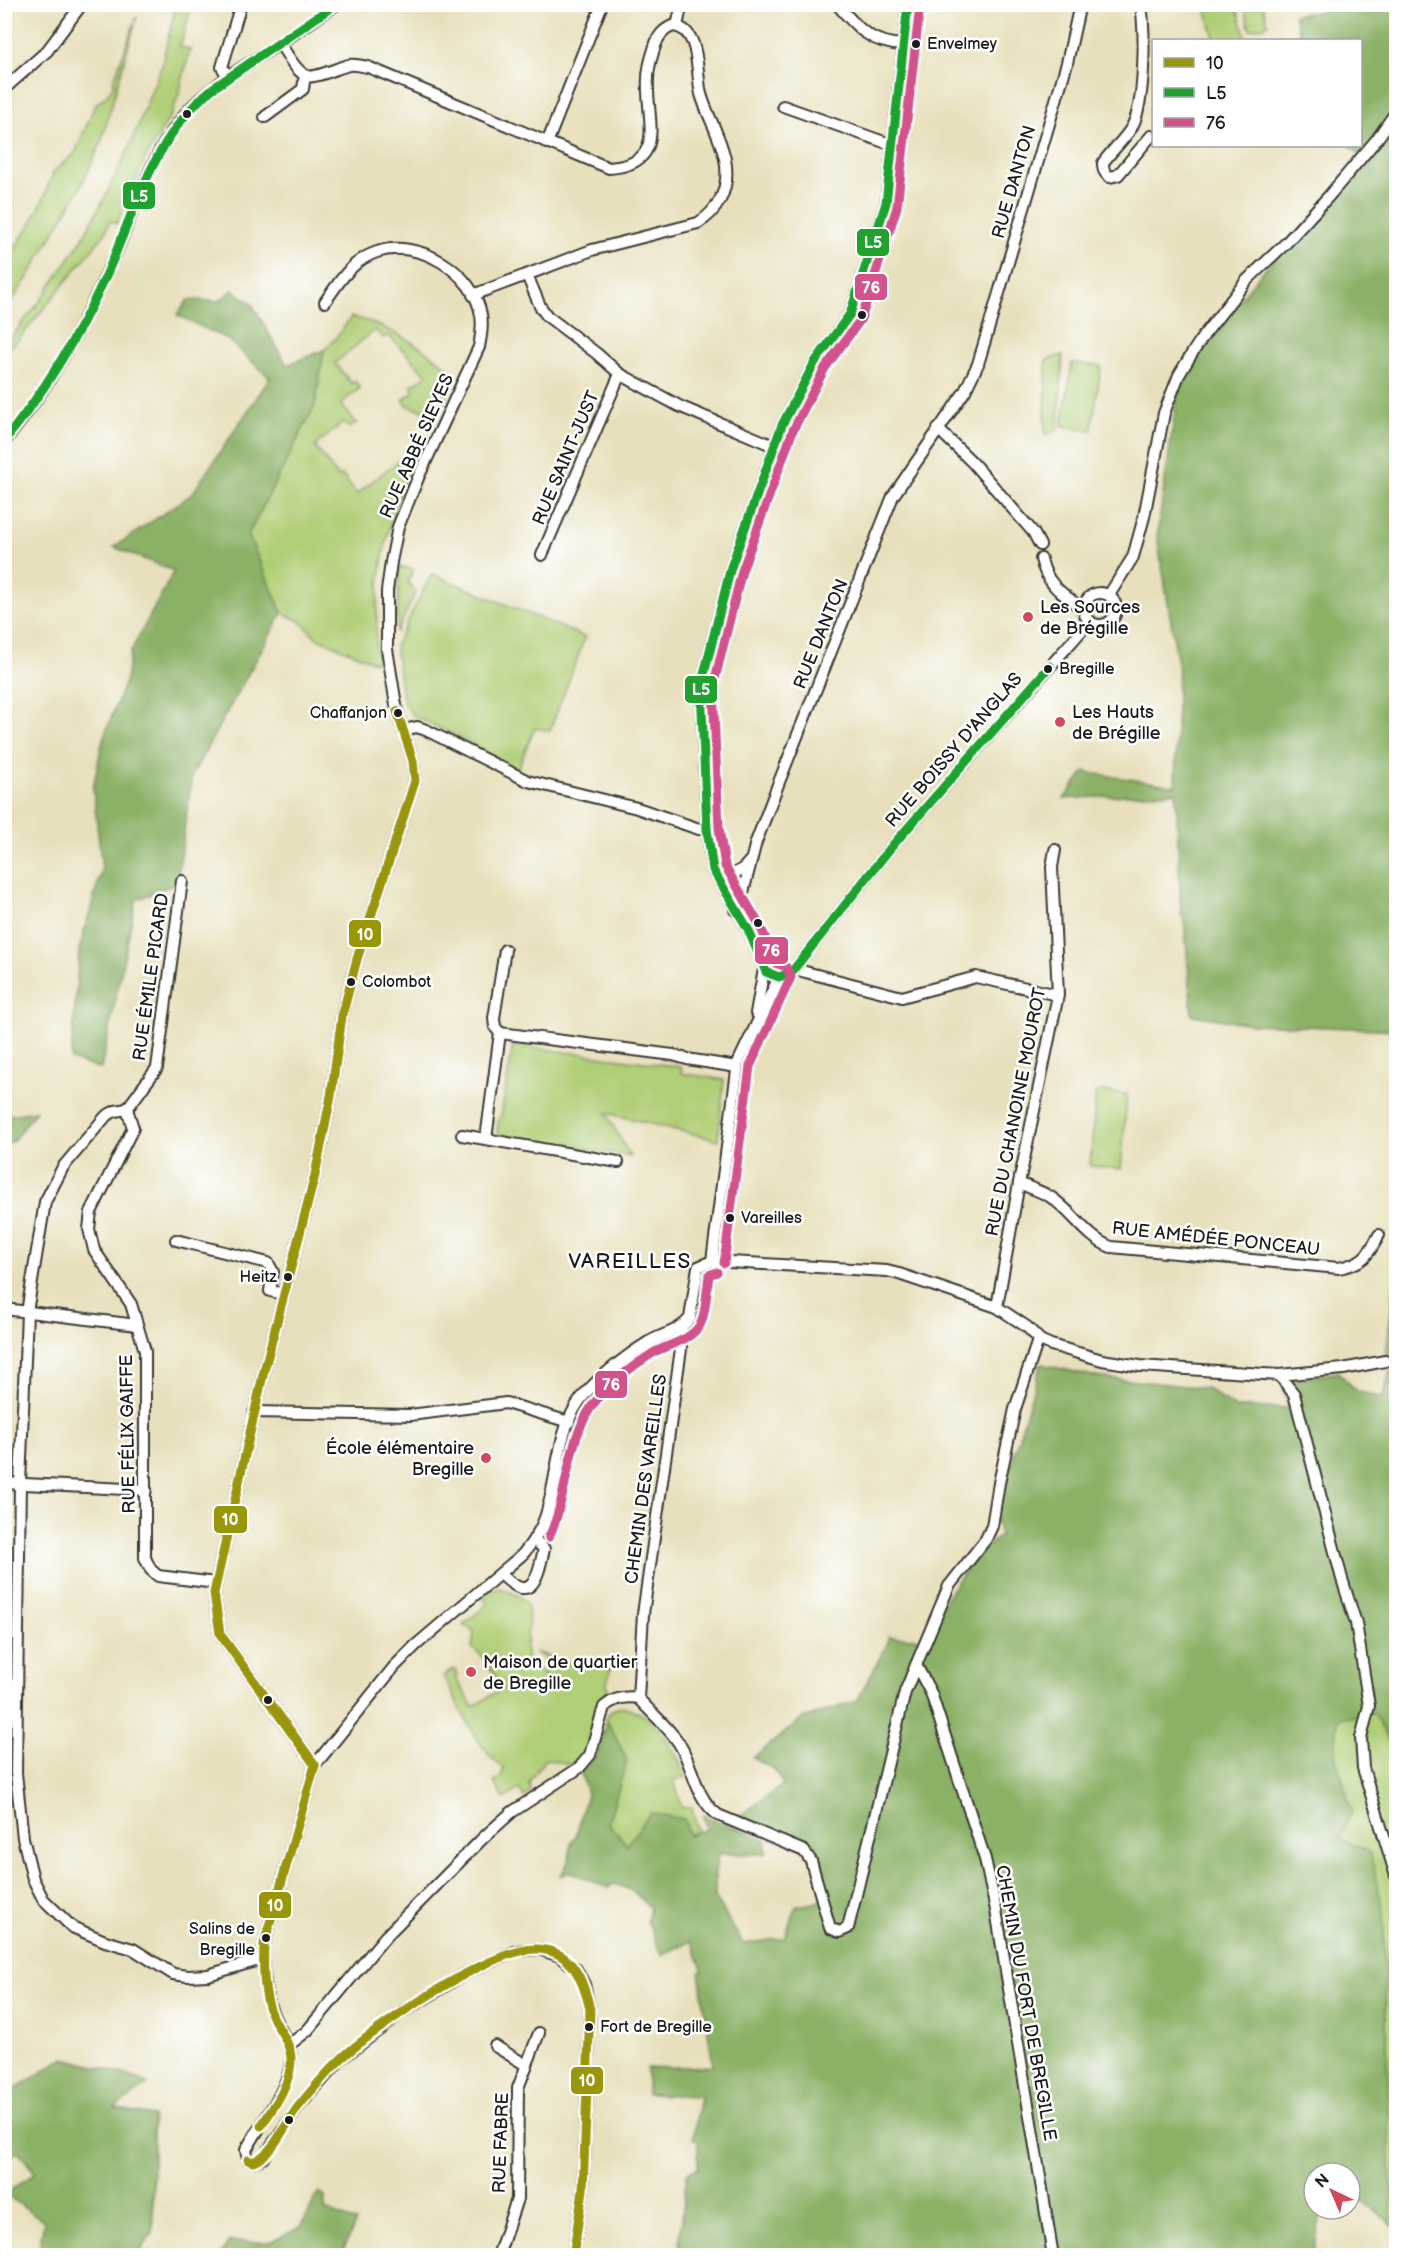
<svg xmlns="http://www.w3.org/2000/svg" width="1401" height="2260" viewBox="0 0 1401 2260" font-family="'Balsamiq Sans',sans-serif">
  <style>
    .green { fill: #afce75; stroke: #667548; stroke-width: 1.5 }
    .forest { fill: #8bb166; stroke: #546641; stroke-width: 1.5 }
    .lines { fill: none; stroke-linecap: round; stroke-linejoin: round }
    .minor-casing { stroke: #3b3934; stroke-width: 14 }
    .minor { stroke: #fff; stroke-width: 10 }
    .bus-1-casing { stroke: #fff; stroke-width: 14 }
    .bus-2-casing { stroke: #fff; stroke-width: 14 }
    .bus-3-casing { stroke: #fff; stroke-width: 14 }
    .bus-1 { stroke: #999608; stroke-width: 9 }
    .bus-2 { stroke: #1fa22e; stroke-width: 9 }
    .bus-3 { stroke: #d2528b; stroke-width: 9 }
    .bus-dot { fill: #1c1c1c; stroke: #fff; stroke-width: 2 }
    .poi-dot { fill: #d1495b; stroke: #fff; stroke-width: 2 }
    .labels { text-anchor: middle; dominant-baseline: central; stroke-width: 5; stroke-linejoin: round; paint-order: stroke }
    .bus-label { font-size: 16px; fill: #1c1c1c; stroke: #fff; text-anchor: start }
    .street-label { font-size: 18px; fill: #1c1c1c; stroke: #fff }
    .poi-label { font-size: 18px; fill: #1c1c1c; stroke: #fff; text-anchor: start }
    .quarter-label { font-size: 21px; letter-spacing: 1.5px; fill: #1c1c1c; stroke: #fff }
    .line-badge { stroke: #fff; stroke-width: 2 }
    .badge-label { font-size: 16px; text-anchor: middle; font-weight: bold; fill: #fff }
  </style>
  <rect width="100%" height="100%" fill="#fff"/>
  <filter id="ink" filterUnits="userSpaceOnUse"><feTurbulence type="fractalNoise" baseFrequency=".0167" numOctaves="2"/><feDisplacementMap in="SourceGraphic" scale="12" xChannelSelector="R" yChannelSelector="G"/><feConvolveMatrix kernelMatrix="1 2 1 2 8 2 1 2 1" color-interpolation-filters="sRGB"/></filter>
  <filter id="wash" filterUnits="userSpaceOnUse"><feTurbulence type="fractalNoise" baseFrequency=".008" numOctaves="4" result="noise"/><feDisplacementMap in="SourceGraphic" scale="24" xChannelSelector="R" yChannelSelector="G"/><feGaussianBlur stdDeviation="1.35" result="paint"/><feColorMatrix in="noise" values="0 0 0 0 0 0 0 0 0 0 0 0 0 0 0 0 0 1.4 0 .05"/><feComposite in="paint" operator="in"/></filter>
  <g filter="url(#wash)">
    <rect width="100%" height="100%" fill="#e8e0bc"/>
    <g class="green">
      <path d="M176,5h16l-12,42 10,2 -11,45 -8,21 -26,44 -28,65 -7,-3 -6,14 -85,104 -14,14v-8l36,-45 40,-59 23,-42 28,-58 30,-77z"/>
      <path d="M1204,5h32l10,33 -8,2h-23z"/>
      <path d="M1244,5h19l5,20 -18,5z"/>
      <path d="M137,16l-36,127 -22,47 -51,87 -23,34v-50l24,-34 13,-25 12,-31 21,-18 20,-48 11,-9 9,-12 -2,-2z"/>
      <path d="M351,317c32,6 83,35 105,59l-17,35 -5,3 -25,-8 -6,-6 11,-9 -3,-5 16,-11 -39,-40 -4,3 -9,-8 -40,33 16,20 4,-2 5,7 -19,16 15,19 -6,5 -6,-6 -29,24 23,31 4,-2 15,19 41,-33 11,13c-28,59 -35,123 -32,187l-3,1 -57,-24 -17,-17 -18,-8 -34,-78 67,-130 9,-55 12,-12z"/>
      <path d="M1063,355l-5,75 -13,5 1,-75z"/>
      <path d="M1072,363l29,3 -9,64 -30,-4z"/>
      <path d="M400,567l14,2 -6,13 8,10 -20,41z"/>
      <path d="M432,574l153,63 -35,94 -15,-3 -18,42 -60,-34 -43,-20 -9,-11 -4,-17 -6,-42z"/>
      <path d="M513,1045l169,22 -1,6 43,7 -6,60 -112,-27 24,43 -130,-21 -3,-4 2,-14h2z"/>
      <path d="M1096,1091l31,3 -6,75 -31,-3z"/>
      <path d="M496,1587c37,12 34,16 31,52 -1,6 -3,13 0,19 3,7 11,12 17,17l7,-12 -16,-11 45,14 31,2 -4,15 1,12c-4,5 -9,10 -12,16 -7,20 -3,39 -22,54l-29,-6 -16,23 2,9 -7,6 -5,-8 -15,10 -10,-17 8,-6 1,-9c-21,-10 -48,-69 -60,-91l11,-7 3,6 -2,2 18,30 30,-19 -21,-32 -10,-8 2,-17 -11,-6 25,-21 -5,-6z"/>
      <path d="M620,1707c34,3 55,42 66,70l-12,3 8,28 10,-1 6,25 -71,13 -19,-22 19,-63 -21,-41c3,-7 7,-10 14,-12z"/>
      <path d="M1373,1712l23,41v475l-4,-3 -9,-314 -44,-73 -4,-83 3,-36z"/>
    </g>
    <g class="forest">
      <path d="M1324,5h72v1025l-145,-6 -59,-9 -8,-98 -3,-1 -5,-124 -112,7 20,-27 91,14 3,-121 -21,-129 21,-145 27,-48 53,-66 106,-118 -14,-13h10v-106h-79l19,-5 -6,-20 33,-4z"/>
      <path d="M233,290l19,14 35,61 37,-15 -9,55 -67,130 34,78 -90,162 -15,108 -41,17 -35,169 -30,-9 8,-110 23,-81 -9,-81 10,-49 23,-60 5,-28 43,-80 -60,-24 78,-53 78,-116 -43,-39 -50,-24 11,-15 31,1z"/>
      <path d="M36,1111l-24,31 -7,2v-28z"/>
      <path d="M1396,1272v481l-23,-40 -35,6 -3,36 17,57 -13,26 31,14 13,59 9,314 -42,-34v-18h-36v36h8l-9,46h-635l9,-82 11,-4v-29l-5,-1 7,-43 -53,-2v-26l66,-2 -14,-94 4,-1 -12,-30 -30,14 -14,-34 3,-13c-11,-12 -21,-22 -38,-24l-3,4 -39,-16 -10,4 9,-15 2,-19 5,-6 11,-42 -6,-21 16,-18 9,-36 21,41 -19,63 19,22 23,-32 34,6 5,16 18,-6 -4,-14 63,25v14h-48l-3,19v24l28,47 41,-6 12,-32 19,-3 11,-5 -15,-53 -73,-28 45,-32 -8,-15 -22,-12 49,-39 55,-18 31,-59v-5l33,1 -4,21 29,-61 26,-38 28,-25 -5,-17 46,-154 56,13 109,11 30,20h53l-7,-26 56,-10 19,19 25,7 12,-36 -8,-7z"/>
      <path d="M64,2058l60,16 25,10 -34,24 38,8v117l-15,22h-100l6,-34 -39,-27 30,-21 -16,-21 -13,4 -1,-3v-58z"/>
      <path d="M319,2192l6,4v14l31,12 -15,33h-121l9,-13h41l31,-15z"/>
    </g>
  </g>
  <g filter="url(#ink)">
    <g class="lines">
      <defs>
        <g id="minor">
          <path d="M837,4c20,24 34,40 67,41"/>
          <path d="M908,4l-22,199 -36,111 -35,48 -33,63 -51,142 -30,119 6,143 6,41 35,59 18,43 7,4 6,1 11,-4 4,-4 98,-123 198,-225"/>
          <path d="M1141,4c4,28 5,103 -11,126 -8,12 -19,21 -27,33 0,7 1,10 7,14l8,-2 33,-39"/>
          <path d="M677,26l5,-22"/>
          <path d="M280,43c6,10 16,29 27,33 8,3 32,-9 42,-11 6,-1 12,1 19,2l241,101c61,-4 36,-51 39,-90 0,-12 4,-22 7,-32 3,-10 9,-17 18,-20 28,2 23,48 28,68 10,35 38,68 19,106 -6,11 -12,17 -22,23l-106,27 -119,45"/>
          <path d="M228,77l-6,-10 19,-63"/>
          <path d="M4,89l43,-38 35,-47"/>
          <path d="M783,106l101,36 10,1"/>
          <path d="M265,117l38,-28 2,-14"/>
          <path d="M547,143l54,-136"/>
          <path d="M527,275l13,31 7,10 49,37 24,21 59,32 95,40"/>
          <path d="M938,429l34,33 61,70 7,13"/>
          <path d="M4,442c47,-56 82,-121 111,-187 21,-49 36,-101 71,-142 21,-24 49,-41 76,-58 25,-16 50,-34 75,-51"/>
          <path d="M542,555l78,-181"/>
          <path d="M1041,559c6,27 22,35 43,51"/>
          <circle cx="1100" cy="609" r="16"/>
          <path d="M1109,595l24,-38 11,-40 20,-104 15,-38 12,-20 13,-20 43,-55 40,-38 41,-45 49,-58 19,-27"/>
          <path d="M404,730l13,-3 9,3 102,51 109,27 62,21h8"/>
          <path d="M713,870c15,7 26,5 36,-8"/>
          <path d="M735,910l5,-6 16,-62 23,-60 114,-286 72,-105 13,-27 89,-301 13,-59"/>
          <path d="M794,969l108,28 74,-20 82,18"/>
          <path d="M756,1013l8,-44"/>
          <path d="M500,1033l173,22 14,4 50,8"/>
          <path d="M127,1109l-12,2 -9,5 -43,51 -18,35 -18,110 -7,171 -4,290 7,65 10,41 10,20 29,28 33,14 28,8 40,25 14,2 21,-1 54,-16"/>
          <path d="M127,1109l6,19 -42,84 -2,17 5,21 37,54 14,47v207l6,12 7,6 58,7"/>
          <path d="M127,1109l30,-41 25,-187"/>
          <path d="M462,1135l156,27"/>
          <path d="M486,1139l14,-106 -5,-6 -1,-9 11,-68"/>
          <path d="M1019,1183c9,4 21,8 30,13 24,15 36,41 62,51l228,21c24,-5 29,-12 40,-33"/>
          <path d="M176,1240l92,23 5,9 -3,19 14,3"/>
          <path d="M712,1261l26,-198 41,-86"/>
          <path d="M997,1307l22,-124 39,-188 -6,-128 3,-17"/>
          <path d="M4,1309l133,16"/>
          <path d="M1279,1375l15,19 48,185 14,44 13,83 -8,32 2,30 33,108"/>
          <path d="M254,1412l156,3 96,-12 63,19"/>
          <path d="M4,1483l142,7"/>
          <path d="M501,1574c32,33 37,1 43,-25l-10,-10"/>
          <path d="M916,1665l33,-79 37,-47 6,-13 7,-43 16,-74 21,-63 4,-6"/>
          <path d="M638,1698l5,-84 38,-265v-22"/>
          <path d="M315,1765l-95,-131 -6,-41 49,-218 52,-200 16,-79 11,-80 15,-57 58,-178 -2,-20 -16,-50 -10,-62v-58l4,-29 7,-35 20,-49 61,-131c2,-11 4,-21 2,-32 -7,-43 -63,-77 -104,-63 -25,8 -38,30 -52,50"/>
          <path d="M289,2045l18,-14 78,-94 98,-99 29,-26 67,-44 11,-13 14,-48c10,-9 21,-11 34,-9 13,15 32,30 42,47 14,23 15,53 38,70l86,36 7,10 19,67 9,4 9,-4 57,-236 11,-27 15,28 54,166 11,51 57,346"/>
          <path d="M495,2046l31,19"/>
          <path d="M498,2256l19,-57 1,-111 21,-55"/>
          <path d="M573,2256l10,-66 7,-181 -6,-25 -8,-15 -16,-13 -21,-7 -22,2 -29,12 -25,12 -62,38 -60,46 -42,47 -36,52 -10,4 -5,-2 -2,-10c14,-26 44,-61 45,-91 0,-17 -11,-28 -17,-42 -9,-19 -12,-53 -10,-73l51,-179 79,-98 22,-22 107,-91c9,-11 17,-22 22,-36 13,-38 11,-85 35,-118 15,-20 46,-44 67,-57 14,-9 33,-11 43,-25l8,-51 14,-6 175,10 12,3 98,33 30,20 13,13 11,5 51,15 38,6 139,9 64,-6 42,-8"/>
        </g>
      </defs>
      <use href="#minor" class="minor-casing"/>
      <use href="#minor" class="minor"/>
      <defs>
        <g id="bus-1">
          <path d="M315,1765l-95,-131 -6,-41 49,-218 52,-200 16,-79 11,-80 15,-57 58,-178 -2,-20 -16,-50"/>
          <path d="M261,2126c13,-19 30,-42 30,-67 0,-16 -12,-28 -18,-42 -10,-22 -10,-49 -9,-73l51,-179"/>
          <path d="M248,2160l5,2c21,-8 32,-38 45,-55 13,-16 28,-34 43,-48 34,-32 151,-112 197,-110 35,2 45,31 52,60l-7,181 -10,66"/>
        </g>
        <g id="bus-2">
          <path d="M908,4l-22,199 -36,111 -35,48 -33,63 -51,142 -30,119 6,143 6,41 35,59 18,43 13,5 11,-4 4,-4 98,-123 158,-180"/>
          <path d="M4,441c41,-50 74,-105 101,-163 30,-67 48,-141 107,-189l124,-85"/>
        </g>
        <g id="bus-3">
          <path d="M724,1263l26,-197 41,-89 -5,-10 -11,-4 -3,-11 -13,-28 -34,-58 -6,-38 -6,-141 29,-116 51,-141 32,-62 36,-49 36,-112 23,-202"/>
          <path d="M549,1537c21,-45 16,-103 51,-141 15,-17 34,-31 53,-43 16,-9 37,-12 47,-28 6,-10 7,-37 9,-50l8,-3"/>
        </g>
      </defs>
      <use href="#bus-1" class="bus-1-casing"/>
      <use href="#bus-2" class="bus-2-casing"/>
      <use href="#bus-3" class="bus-3-casing"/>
      <use href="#bus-1" class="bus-1"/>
      <use href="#bus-2" class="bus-2"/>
      <use href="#bus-3" class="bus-3"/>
    </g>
  </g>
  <g class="bus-dot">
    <circle cx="916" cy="44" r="5"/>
    <circle cx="187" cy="114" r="5"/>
    <circle cx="862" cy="315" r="5"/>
    <circle cx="1048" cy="669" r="5"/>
    <circle cx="398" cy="713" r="5"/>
    <circle cx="758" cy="923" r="5"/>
    <circle cx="351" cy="982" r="5"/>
    <circle cx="730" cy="1218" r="5"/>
    <circle cx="288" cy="1277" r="5"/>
    <circle cx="268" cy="1700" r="5"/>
    <circle cx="266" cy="1938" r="5"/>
    <circle cx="589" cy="2027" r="5"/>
    <circle cx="289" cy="2120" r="5"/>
  </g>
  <g class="poi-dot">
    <circle cx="1028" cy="617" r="6"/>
    <circle cx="1060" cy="722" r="6"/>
    <circle cx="486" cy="1458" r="6"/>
    <circle cx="471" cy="1672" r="6"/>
  </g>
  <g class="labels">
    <g class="bus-label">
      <text x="927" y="44">Envelmey</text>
      <text x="1059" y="669">Bregille</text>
      <text x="387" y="713" text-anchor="end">Chaffanjon</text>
      <text x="362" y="982">Colombot</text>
      <text x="741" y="1218">Vareilles</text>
      <text x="277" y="1277" text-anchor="end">Heitz</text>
      <text x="255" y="1929" text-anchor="end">Salins de<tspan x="255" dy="21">Bregille</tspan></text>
      <text x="600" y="2027">Fort de Bregille</text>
    </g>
    <g class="street-label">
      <text transform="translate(1014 182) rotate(-74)">RUE DANTON</text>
      <text transform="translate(417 446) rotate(-66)">RUE ABBÉ SIEYES</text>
      <text transform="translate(566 458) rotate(-67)">RUE SAINT-JUST</text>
      <text transform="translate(821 634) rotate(-68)">RUE DANTON</text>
      <text transform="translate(954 750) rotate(-49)">RUE BOISSY D'ANGLAS</text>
      <text transform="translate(151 977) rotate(-82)">RUE ÉMILE PICARD</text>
      <text transform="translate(1016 1112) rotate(-79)">RUE DU CHANOINE MOUROT</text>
      <text transform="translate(1216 1239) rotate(6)">RUE AMÉDÉE PONCEAU</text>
      <text transform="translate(128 1434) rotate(-91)">RUE FÉLIX GAIFFE</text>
      <text transform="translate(646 1479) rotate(-82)">CHEMIN DES VAREILLES</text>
      <text transform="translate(1026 2003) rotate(80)">CHEMIN DU FORT DE BREGILLE</text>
      <text transform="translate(501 2143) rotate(-88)">RUE FABRE</text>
    </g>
    <g class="poi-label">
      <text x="1040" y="607">Les Sources<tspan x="1040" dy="21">de Brégille</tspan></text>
      <text x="1072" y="712">Les Hauts<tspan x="1072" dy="21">de Brégille</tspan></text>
      <text x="474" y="1448" text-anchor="end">École élémentaire<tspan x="474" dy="21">Bregille</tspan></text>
      <text x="483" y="1662">Maison de quartier<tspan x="483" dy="21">de Bregille</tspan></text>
    </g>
    <g class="quarter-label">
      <text x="630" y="1261">VAREILLES</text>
    </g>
  </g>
  <g class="line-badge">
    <rect x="122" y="181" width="34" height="29" rx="6" fill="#1fa22e"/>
    <rect x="856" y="228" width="34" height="29" rx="6" fill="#1fa22e"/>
    <rect x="854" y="273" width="34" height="28" rx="6" fill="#d2528b"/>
    <rect x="684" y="675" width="34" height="29" rx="6" fill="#1fa22e"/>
    <rect x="348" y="919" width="34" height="29" rx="6" fill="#999608"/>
    <rect x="754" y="936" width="35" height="29" rx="6" fill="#d2528b"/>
    <rect x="594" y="1370" width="34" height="29" rx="6" fill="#d2528b"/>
    <rect x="213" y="1505" width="35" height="29" rx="6" fill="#999608"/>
    <rect x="258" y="1891" width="34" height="28" rx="6" fill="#999608"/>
    <rect x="570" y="2066" width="34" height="29" rx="6" fill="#999608"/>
  </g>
  <g class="badge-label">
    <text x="139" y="202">L5</text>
    <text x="873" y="248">L5</text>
    <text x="871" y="293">76</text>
    <text x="701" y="695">L5</text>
    <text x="365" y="940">10</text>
    <text x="771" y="956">76</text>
    <text x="611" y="1390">76</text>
    <text x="230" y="1525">10</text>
    <text x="275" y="1911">10</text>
    <text x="587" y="2086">10</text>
  </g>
  <rect width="1401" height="2260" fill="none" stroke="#fff" stroke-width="24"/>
  <rect x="1152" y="39" width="210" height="108" fill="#ffffff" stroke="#a4a4a4" stroke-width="1.5"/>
  <rect x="1164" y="58" width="30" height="9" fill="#999608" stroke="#a4a4a4" stroke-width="1.5"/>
  <text x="1206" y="69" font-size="18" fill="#1c1c1c">10</text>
  <rect x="1164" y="88" width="30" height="9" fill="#1fa22e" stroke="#a4a4a4" stroke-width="1.5"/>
  <text x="1206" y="99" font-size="18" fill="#1c1c1c">L5</text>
  <rect x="1164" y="118" width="30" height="9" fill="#d2528b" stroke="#a4a4a4" stroke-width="1.5"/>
  <text x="1206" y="129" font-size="18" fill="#1c1c1c">76</text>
  <g transform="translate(1332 2191) rotate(316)"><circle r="28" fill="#ffffff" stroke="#a4a4a4" stroke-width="1.5"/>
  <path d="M0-4.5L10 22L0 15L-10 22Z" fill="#d1495b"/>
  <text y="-9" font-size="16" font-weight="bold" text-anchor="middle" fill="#1c1c1c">N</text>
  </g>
</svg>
